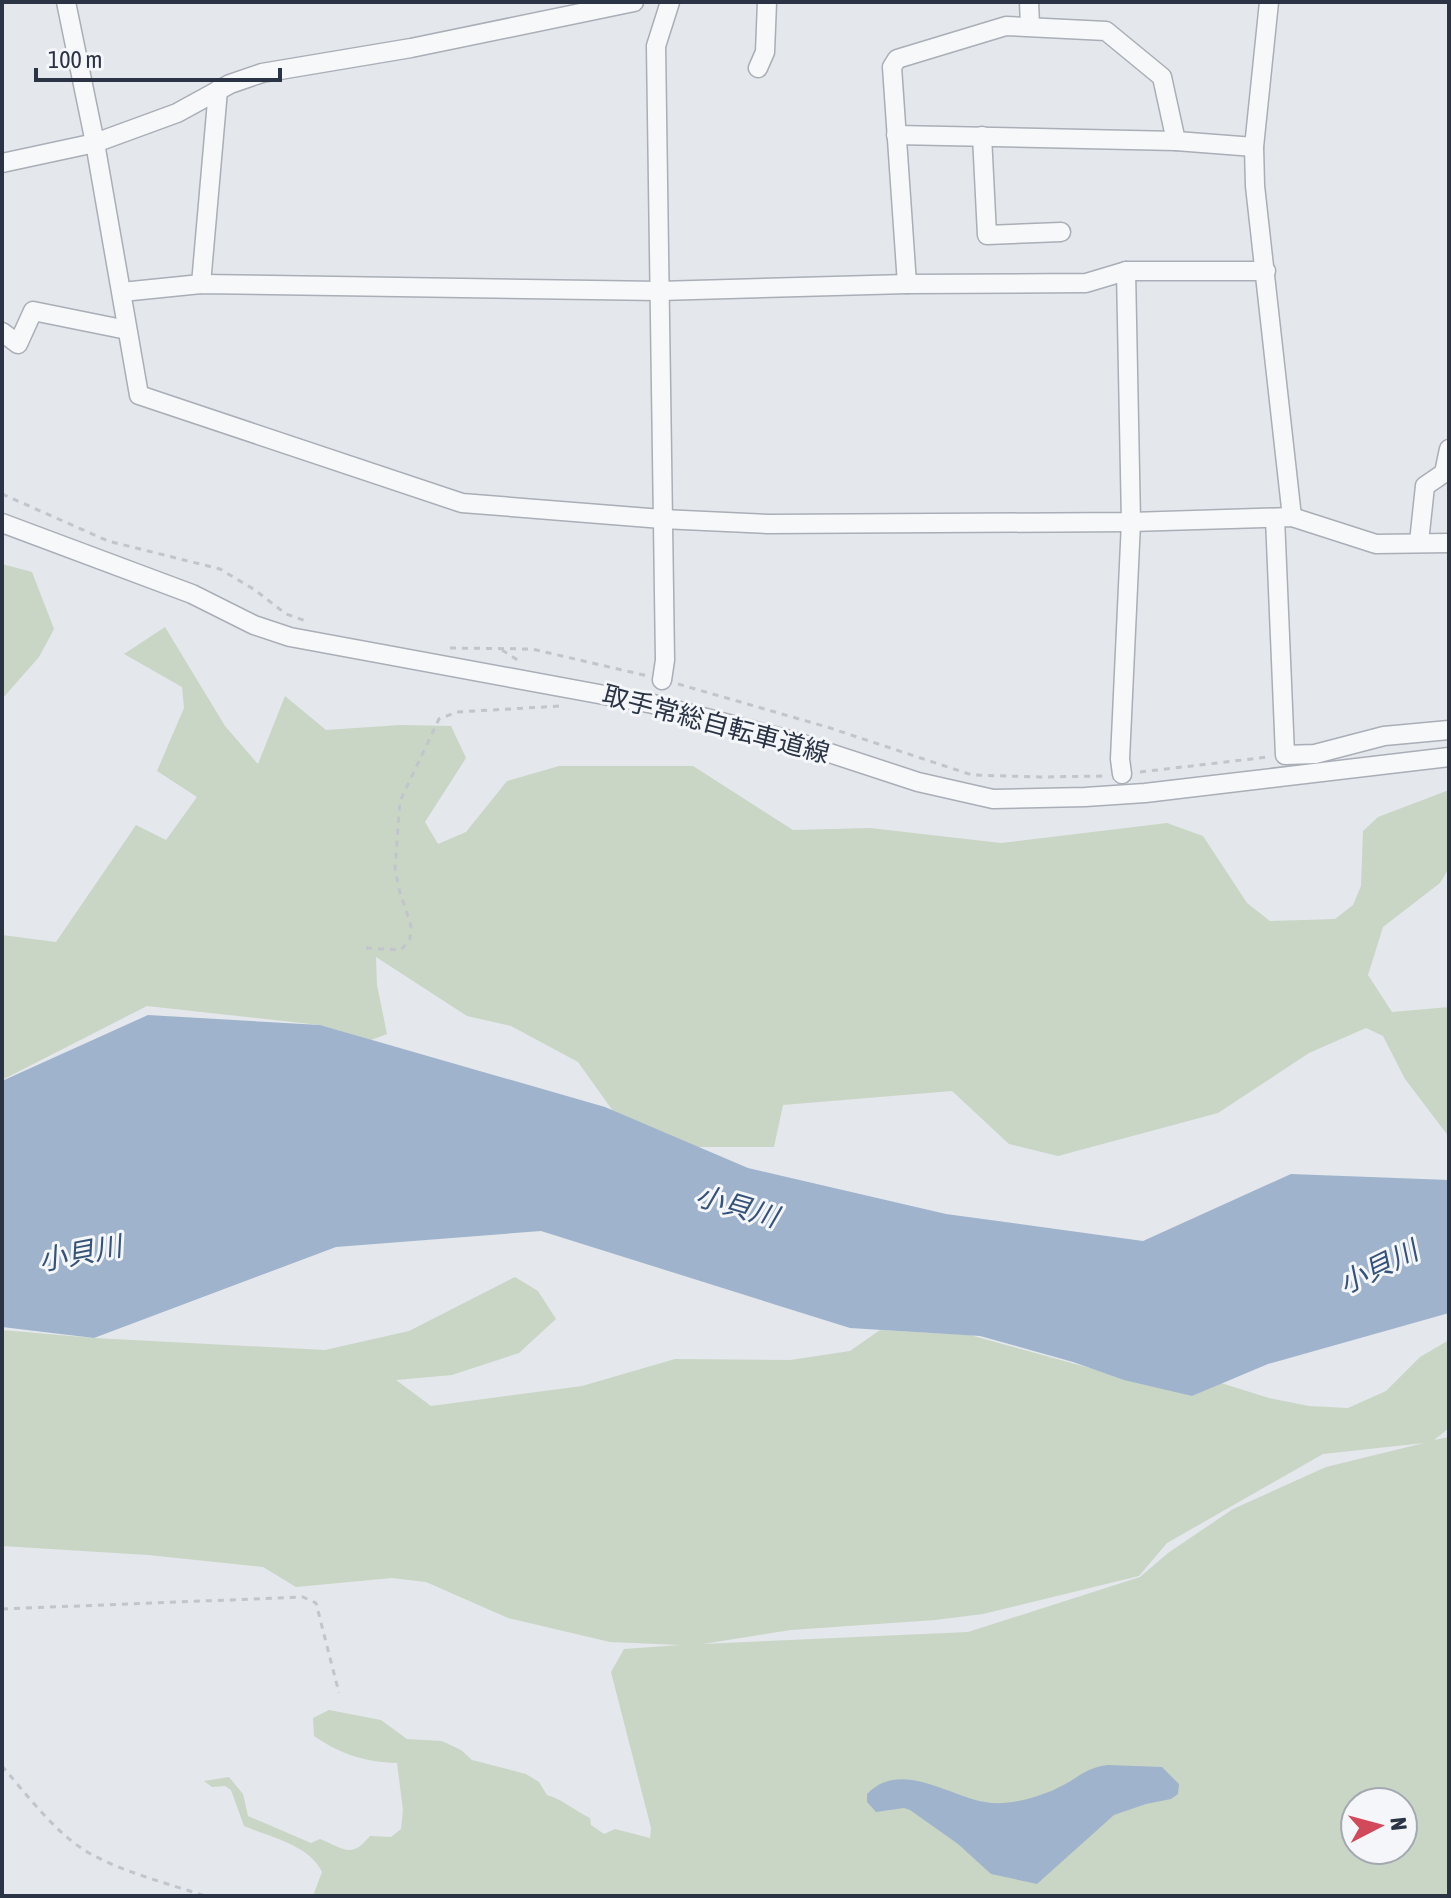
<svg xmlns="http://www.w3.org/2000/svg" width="1451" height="1898" viewBox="0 0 1451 1898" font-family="'Asap Condensed','Noto Sans JP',sans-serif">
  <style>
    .green { fill: #c9d6c5; fill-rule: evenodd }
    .water { fill: #9fb4cc }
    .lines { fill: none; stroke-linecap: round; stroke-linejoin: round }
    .minor-casing { stroke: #a9aeb7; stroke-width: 21 }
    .path { stroke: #c2c5cb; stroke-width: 3; stroke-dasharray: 6 6; stroke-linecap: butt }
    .minor { stroke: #f7f8fa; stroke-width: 18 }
    .labels { text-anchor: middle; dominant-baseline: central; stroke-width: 6; stroke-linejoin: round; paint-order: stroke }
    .street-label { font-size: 26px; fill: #2b3445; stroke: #f4f6f9 }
    .water-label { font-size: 28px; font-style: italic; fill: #34527a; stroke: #f4f6f9 }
  </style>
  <rect width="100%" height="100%" fill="#e4e7ec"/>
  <g class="green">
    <path d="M2,564l30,8 22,57 -15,28 -37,42z"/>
    <path d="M165,627l60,99 33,38 27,-68 41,34 74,-5 51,1 15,32 -41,64 13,22 28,-12 41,-51 52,-15h134l100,64 77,-2 131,15 166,-20 36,13 44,67 23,18 65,-2 18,-14 8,-19 2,-55 15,-14 71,-27v78l-9,15 -57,44 -15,48 24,37 57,-5v130l-44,-58 -22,-43 -17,-8 -57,25 -91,60 -160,43 -49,-12 -57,-53 -169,14 -9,42h-76l-85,-36 -35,-49 -67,-36 -44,-10 -91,-59 1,28 10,49 -16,6 -51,-15 -173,-19 -145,74v-145l54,7 80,-117 30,15 31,-43 -40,-26 27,-63 -2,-21 -58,-33z"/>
    <path d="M515,1277l23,14 18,28 -37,34 -67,22 -56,5 35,26 151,-20 93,-27 115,1 60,-9 30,-21 90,5 222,61 29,-13 48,15 40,8 39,2 38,-17 34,-34 29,-17v88l-15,12 15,-3v459h-1136l9,-24c-12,-27 -52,-35 -78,-46l-13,-36 -6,-4 -13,1 -8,-6 25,-4 14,17 5,22 63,27 9,-4c25,10 31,20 50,-3l21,1 10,-8 2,-19 -6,-47c-32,-1 -57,-9 -83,-27l-1,-18 16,-8 52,10 26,19 35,2 19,9 11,10 54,14 13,8 8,13c16,5 27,15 43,23l1,7 13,9 11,-5 35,9 1,-10 -40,-156 13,-23 56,-4 -70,-3 -102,-24 -82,-36 -34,-4 -96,9 -33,-20 -115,-12 -146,-9v-216l92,8 231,12 84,-19zM1424,1443l-98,24 -93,42 -65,44 -28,24 -172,55 -265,12 88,-14 144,-10 48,-6 156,-38 28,-33 156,-89zM1355,1802h48v48h-48z"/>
  </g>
  <g class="water">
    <path d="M148,1015l172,10 285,82 143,61 198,46 197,27 148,-67 158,6v133l-181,51 -76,32 -68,-16 -51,-18 -93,-26 -130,-8 -309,-97 -205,16 -242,91 -92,-11v-246z"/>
    <path d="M1108,1765l54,2 17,17 -1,10 -7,5 -25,5 -32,11 -77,69 -46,-10 -33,-30 -48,-34 -6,-2 -28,4 -9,-10v-8c33,-35 82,2 118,8 25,5 62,-7 84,-20 14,-9 22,-15 39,-17z"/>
  </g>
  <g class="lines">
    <defs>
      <g id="minor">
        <path d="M66,2l29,141 44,252 323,108 200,16 106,5 363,-2 161,-5 84,27 73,-1"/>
        <path d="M1029,2l1,23"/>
        <path d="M1269,2l-15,145 1,39 37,331"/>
        <path d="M758,68l7,-16 2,-50"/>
        <path d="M896,135l280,6 78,6"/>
        <path d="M982,136l5,99 74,-3"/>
        <path d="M2,163l93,-20 82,-30 53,-29 32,-11 149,-25 223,-46"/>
        <path d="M201,284l17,-194"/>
        <path d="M907,284l-15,-217 5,-8 109,-33 100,5 56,46 14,64"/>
        <path d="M122,292l79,-8 458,7 248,-7 179,-1 40,-12h140"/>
        <path d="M2,332l16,12 15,-33 94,19"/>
        <path d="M1275,518l10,237 30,-1 69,-18 65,-6"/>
        <path d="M2,523l190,71 62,31 36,12 363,67 140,37 125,41 75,17 92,-2 60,-4 304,-36"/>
        <path d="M1419,542l6,-56 19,-13 5,-24"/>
        <path d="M662,680l3,-20 -9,-614 14,-44"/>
        <path d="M1122,774l-2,-15 11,-237 -5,-251"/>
      </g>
    </defs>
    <use href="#minor" class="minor-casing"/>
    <g class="path">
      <path d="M2,494l106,47 112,28 35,21 31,24 23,8"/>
      <path d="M450,648l82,1 116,27"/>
      <path d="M502,650l17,11"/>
      <path d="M678,684l149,43 145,48 69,2 64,-1"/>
      <path d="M1140,772l128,-15"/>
      <path d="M366,948l35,2 9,-11 1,-13 -12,-37 -4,-21 5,-67 39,-82 18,-7 104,-6"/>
      <path d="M2,1609l301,-12 13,6 23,90"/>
      <path d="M2,1766c26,30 53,67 87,87 36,20 78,30 116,43"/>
    </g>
    <use href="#minor" class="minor"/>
  </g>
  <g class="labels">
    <g class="street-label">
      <text transform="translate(716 724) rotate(15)">取手常総自転車道線</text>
    </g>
    <g class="water-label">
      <text transform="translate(737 1206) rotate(16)">小貝川</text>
      <text transform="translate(80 1253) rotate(-11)">小貝川</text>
      <text transform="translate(1378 1267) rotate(-26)">小貝川</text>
    </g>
  </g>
  <rect width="1451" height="1898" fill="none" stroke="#2b3445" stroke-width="8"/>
  <g transform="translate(1379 1826) rotate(84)"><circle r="38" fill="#f4f6f9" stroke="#a4a8b1" stroke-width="2"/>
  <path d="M0-6L14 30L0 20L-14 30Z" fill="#d1495b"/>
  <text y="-12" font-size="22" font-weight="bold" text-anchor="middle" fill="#2b3445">N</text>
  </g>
  <path d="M36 68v12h244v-12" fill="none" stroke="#2b3445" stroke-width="4"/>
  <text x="48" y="68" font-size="24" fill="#2b3445" stroke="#f4f6f9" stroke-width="6" paint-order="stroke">100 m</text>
</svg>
